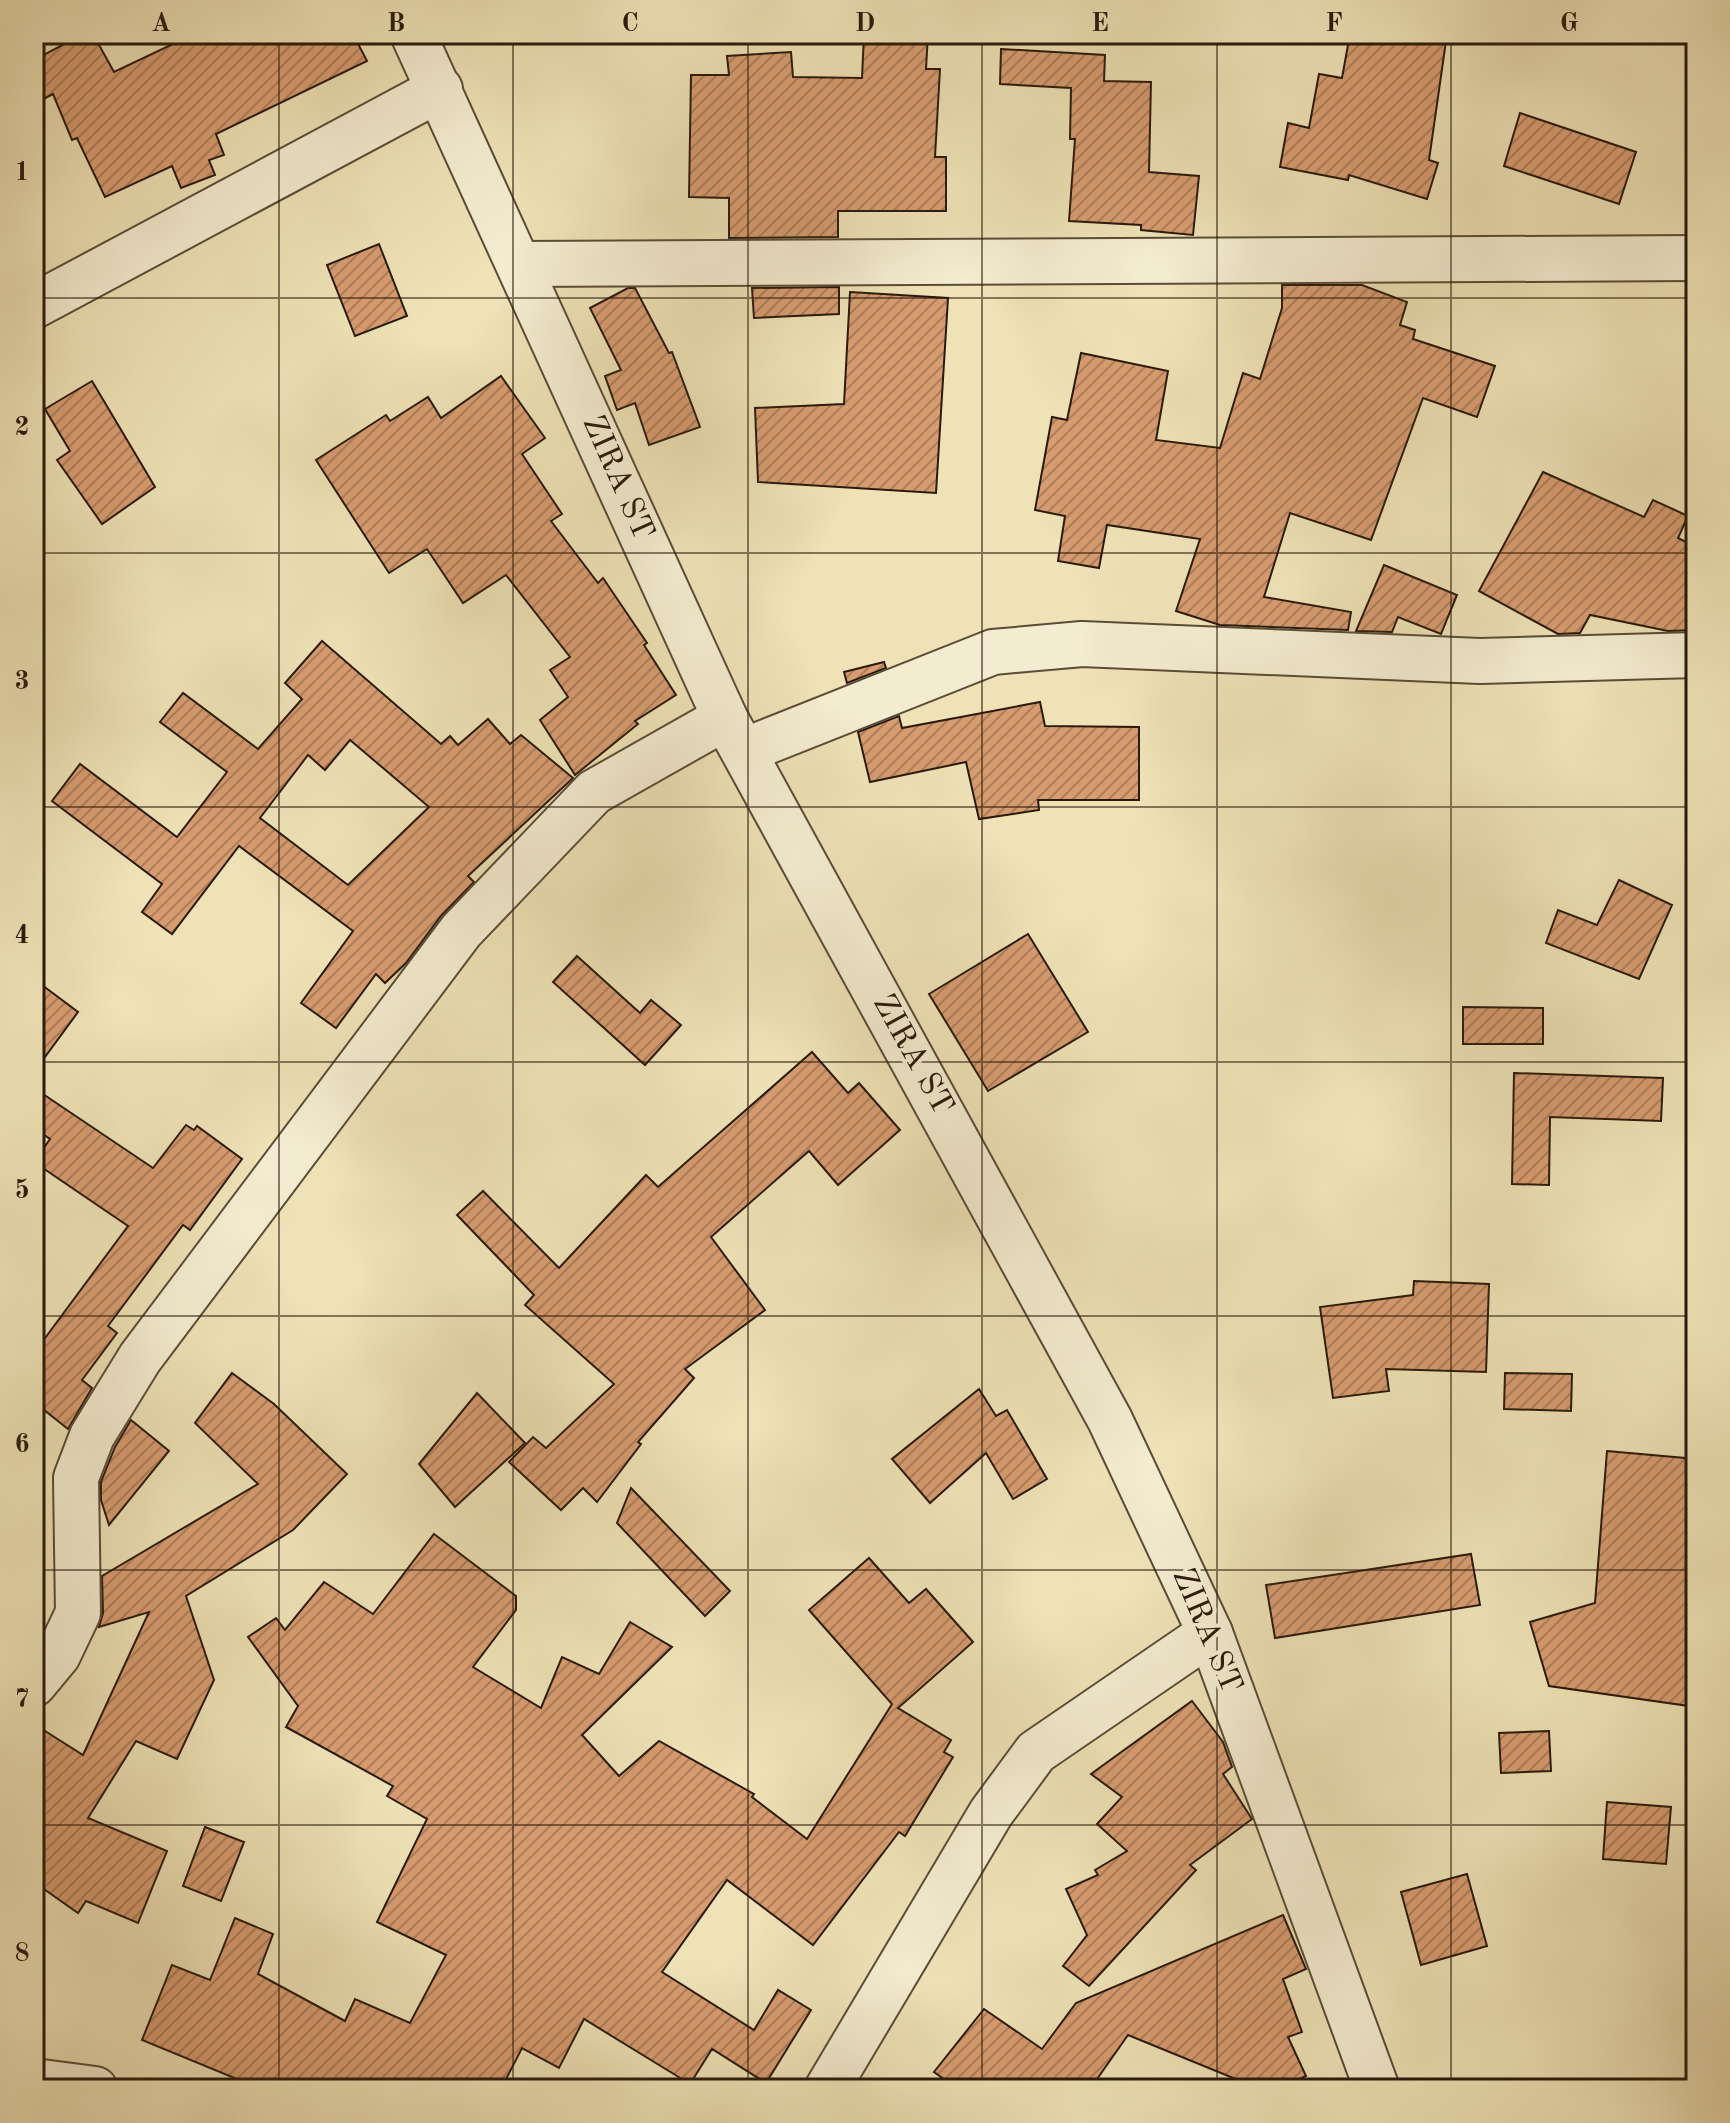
<svg xmlns="http://www.w3.org/2000/svg" width="1730" height="2123" viewBox="0 0 1730 2123" font-family="'Old Standard TT',serif">
  <style>
    .building { fill: url(#building-hatch); stroke: #291a0b; stroke-width: 2; fill-rule: evenodd }
    .lines { fill: none; stroke-linecap: round; stroke-linejoin: round }
    .minor-casing { stroke: #5a4c36; stroke-width: 48 }
    .minor { stroke: #f4ecd0; stroke-width: 44 }
    .grid { fill: none; stroke: #291a0b; stroke-width: 2; stroke-opacity: 0.55 }
    .labels { text-anchor: middle; dominant-baseline: central; stroke-width: 8; stroke-linejoin: round; paint-order: stroke }
    .street-label { font-size: 32px; fill: #291a0b; stroke: #f4ecd0 }
    .neatline { fill: none; stroke: #291a0b; stroke-width: 3 }
    .grid-label { font-size: 26px; text-anchor: middle; font-weight: bold; fill: #291a0b }
  </style>
  <defs>
    <pattern id="building-hatch" width="6" height="6" patternUnits="userSpaceOnUse" patternTransform="scale(2)"><rect width="6" height="6" fill="#d79c70"/><path d="M-1 1l2-2M0 6l6-6M5 7l2-2" fill="none" stroke="#ae7e5a"/></pattern>
  </defs>
  <rect width="100%" height="100%" fill="#eee2b6"/>
  <filter id="stains"><feTurbulence type="fractalNoise" baseFrequency=".0025" numOctaves="4"/><feColorMatrix values="0 0 0 0 .2 0 0 0 0 .09 0 0 0 0 .02 0 0 0 .5 -.17"/></filter>
  <radialGradient id="worn" r=".72"><stop offset=".6" stop-color="#630" stop-opacity="0"/><stop offset="1" stop-color="#630" stop-opacity=".3"/></radialGradient>
  <g class="building">
    <path d="M83,34h10l21,38 80,-38h159l14,27 -151,73 8,21 -15,5 6,15 -34,13 -9,-22 -67,31 -28,-59 -5,2 -19,-46 -19,10v-44z"/>
    <path d="M864,34h64l-2,35h14l-5,88h11v54h-108v26l-109,1v-40l-40,-1 2,-122h38l-2,-19 64,-4 2,25 69,1z"/>
    <path d="M1350,34h97l-18,126 9,3 -11,36 -78,-24 -1,5 -68,-13 8,-44 21,5 10,-54 23,4z"/>
    <path d="M1001,49l104,6 -1,26 47,1 -2,90 50,4 -6,59 -52,-5v-5l-72,-4 6,-82h-5l1,-51 -71,-4z"/>
    <path d="M1520,113l116,39 -17,52 -115,-38z"/>
    <path d="M379,244l28,72 -52,20 -28,-71z"/>
    <path d="M1282,285h80l45,17 -7,23 15,5 -2,9 82,27 -18,51 -54,-19 -52,142 -81,-27 -26,84 87,15 -3,18 -128,-5 -44,-14 24,-72 -93,-14 -8,43 -41,-7 7,-45 -30,-6 17,-93 15,3 14,-67 87,18 -12,69 64,8 23,-75 17,6 22,-71z"/>
    <path d="M839,287v27l-85,4 -2,-30z"/>
    <path d="M628,288h7l34,65 3,-1 28,75 -51,18 -14,-42 -18,7 -12,-34 16,-6 -31,-62z"/>
    <path d="M850,292l98,6 -12,195 -178,-11 -3,-74 89,-4z"/>
    <path d="M501,376l44,62 -23,16 40,60 -11,7 47,62 5,-5 44,65 -3,2 32,50 -41,26 3,3 -63,51 -35,-55 28,-23 -18,-27 20,-13 -64,-82 -43,28 -36,-54 -38,24 -73,-113 70,-45 4,6 38,-24 13,21z"/>
    <path d="M92,381l63,106 -53,37 -45,-64 13,-9 -25,-42z"/>
    <path d="M1543,472l101,45 9,-17 35,16 -10,22 18,9v83l-28,1 -78,-16 -10,18 -22,1 -79,-43z"/>
    <path d="M1384,565l73,30 -16,39 -43,-17 -6,15 -36,-1z"/>
    <path d="M322,641l119,103 9,-8 8,9 30,-26 22,25 11,-9 52,43 -105,98 6,6 -33,34 -35,47 -21,20 -9,-9 -40,54 -35,-25 52,-72 -114,-85 -67,88 -30,-22 20,-28 -110,-83 28,-37 97,73 50,-65 -67,-50 23,-29 75,56 44,-50 -17,-16zM350,740l79,67 -81,78 -88,-67 48,-63 17,15z"/>
    <path d="M884,662l2,6 -39,15 -3,-11z"/>
    <path d="M1040,702l5,24 94,1v73h-101l1,10 -60,9 -13,-57 -96,20 -12,-50 41,-16 3,12z"/>
    <path d="M1619,880l53,25 -33,74 -93,-36 12,-33 39,15z"/>
    <path d="M1028,934l60,98 -100,59 -59,-97z"/>
    <path d="M577,956l63,57 11,-13 30,25 -36,40 -92,-83z"/>
    <path d="M34,979l44,33 -44,60z"/>
    <path d="M1463,1007l80,1v36h-80z"/>
    <path d="M812,1052l36,41 11,-10 41,47 -62,55 -29,-34 -98,86 54,73 -80,59 9,9 -56,64 3,2 -44,58 -14,-14 -22,22 -52,-48 24,-25 13,11 68,-64 -89,-79 9,-10 -77,-80 26,-24 76,77 87,-93 12,12z"/>
    <path d="M1514,1073l149,5 -2,43 -111,-4 -1,68 -37,-1z"/>
    <path d="M34,1088l119,80 33,-43 8,5 3,-4 45,33 -52,71 -7,-5 -75,101 9,7 -35,47 10,8 -24,41 -34,-27v-49l94,-127 -94,-64 16,-23 -16,-11z"/>
    <path d="M1414,1281l75,3 -3,88 -100,-3 3,22 -56,7 -13,-91 93,-12z"/>
    <path d="M232,1373l42,31 73,70 -54,56 -107,66 28,84 -37,79 -41,-18 -48,77 79,33 -29,72 -52,-22 -8,12 -44,-31v-158l49,31 66,-143 -50,15 4,-14 -1,-37 156,-92 -63,-61z"/>
    <path d="M1505,1373l67,1 -1,37 -67,-2z"/>
    <path d="M979,1389l17,27 11,-6 40,69 -34,20 -27,-46 -56,50 -38,-44z"/>
    <path d="M477,1393l48,50 -70,64 -36,-43z"/>
    <path d="M131,1420l38,31 -60,74 -8,-25v-18l14,-35z"/>
    <path d="M1607,1451l89,8v248l-147,-21 -19,-64 65,-19z"/>
    <path d="M631,1488l99,103 -25,25 -88,-93z"/>
    <path d="M434,1534l82,62v14l-43,57 68,41 21,-51 37,17 31,-52 42,25 -90,88 37,41 40,-35 95,53 -2,3 55,42 85,-135 -83,-94 60,-52 40,45 17,-14 47,53 -75,66 53,32 -7,12 9,5 -48,79 -6,-4 -86,113 -86,-65 -65,92 92,58 24,-40 33,20 -45,73 -54,-34 -22,35 -106,-65 -25,49 -37,-20 -21,41h-240l-119,-49 30,-75 38,15 25,-62 38,16 -15,40 87,47 10,-22 55,24 36,-68 -69,-33 50,-103 -40,-23 6,-10 -107,-59 12,-21 -50,-69 28,-19 9,12 39,-48 49,32z"/>
    <path d="M1471,1554l9,51 -205,33 -9,-53z"/>
    <path d="M1192,1701l31,41 9,25 -9,7 29,45 -62,46 6,5 -107,116 -26,-20 24,-31 -21,-46 32,-14 -3,-5 32,-19 -30,-27 25,-27 -31,-23z"/>
    <path d="M1549,1731l2,40 -50,2 -2,-40z"/>
    <path d="M1607,1802l64,5 -5,57 -63,-5z"/>
    <path d="M205,1827l39,15 -23,59 -38,-15z"/>
    <path d="M1467,1874l20,72 -66,19 -20,-73z"/>
    <path d="M1283,1915l23,54 -23,10 19,53 -14,5 18,39 -28,13h-18l-132,-54 -38,54h-132l-24,-17 50,-63 58,40 34,-46z"/>
  </g>
  <g class="lines">
    <defs>
      <g id="minor">
        <path d="M413,34l312,684 385,702 100,213 167,456"/>
        <path d="M521,264l1175,-6"/>
        <path d="M34,306l406,-217"/>
        <path d="M746,750l247,-98 89,-8 398,17 216,-6"/>
        <path d="M34,1684l24,-29 20,-42 -2,-135 16,-42 48,-78 321,-427 133,-139 131,-74"/>
        <path d="M34,2081l61,8"/>
        <path d="M827,2089l164,-276 45,-61 174,-119"/>
      </g>
    </defs>
    <use href="#minor" class="minor-casing"/>
    <use href="#minor" class="minor"/>
  </g>
  <path class="grid" d="M279,34v2055M513,34v2055M748,34v2055M982,34v2055M1217,34v2055M1451,34v2055M34,298h1662M34,553h1662M34,807h1662M34,1062h1662M34,1316h1662M34,1570h1662M34,1825h1662"/>
  <g class="labels">
    <g class="street-label">
      <text transform="translate(617 478) rotate(66)">ZIRA ST</text>
      <text transform="translate(912 1055) rotate(61)">ZIRA ST</text>
      <text transform="translate(1206 1631) rotate(67)">ZIRA ST</text>
    </g>
  </g>
  <rect width="1730" height="2123" fill="none" stroke="#eee2b6" stroke-width="88"/>
  <rect x="44" y="44" width="1642" height="2035" class="neatline"/>
  <g class="grid-label">
    <text x="161" y="31">A</text>
    <text x="396" y="31">B</text>
    <text x="630" y="31">C</text>
    <text x="865" y="31">D</text>
    <text x="1100" y="31">E</text>
    <text x="1334" y="31">F</text>
    <text x="1569" y="31">G</text>
    <text x="22" y="180">1</text>
    <text x="22" y="435">2</text>
    <text x="22" y="689">3</text>
    <text x="22" y="943">4</text>
    <text x="22" y="1198">5</text>
    <text x="22" y="1452">6</text>
    <text x="22" y="1707">7</text>
    <text x="22" y="1961">8</text>
  </g>
  <rect width="100%" height="100%" filter="url(#stains)"/>
  <rect width="100%" height="100%" fill="url(#worn)"/>
</svg>
